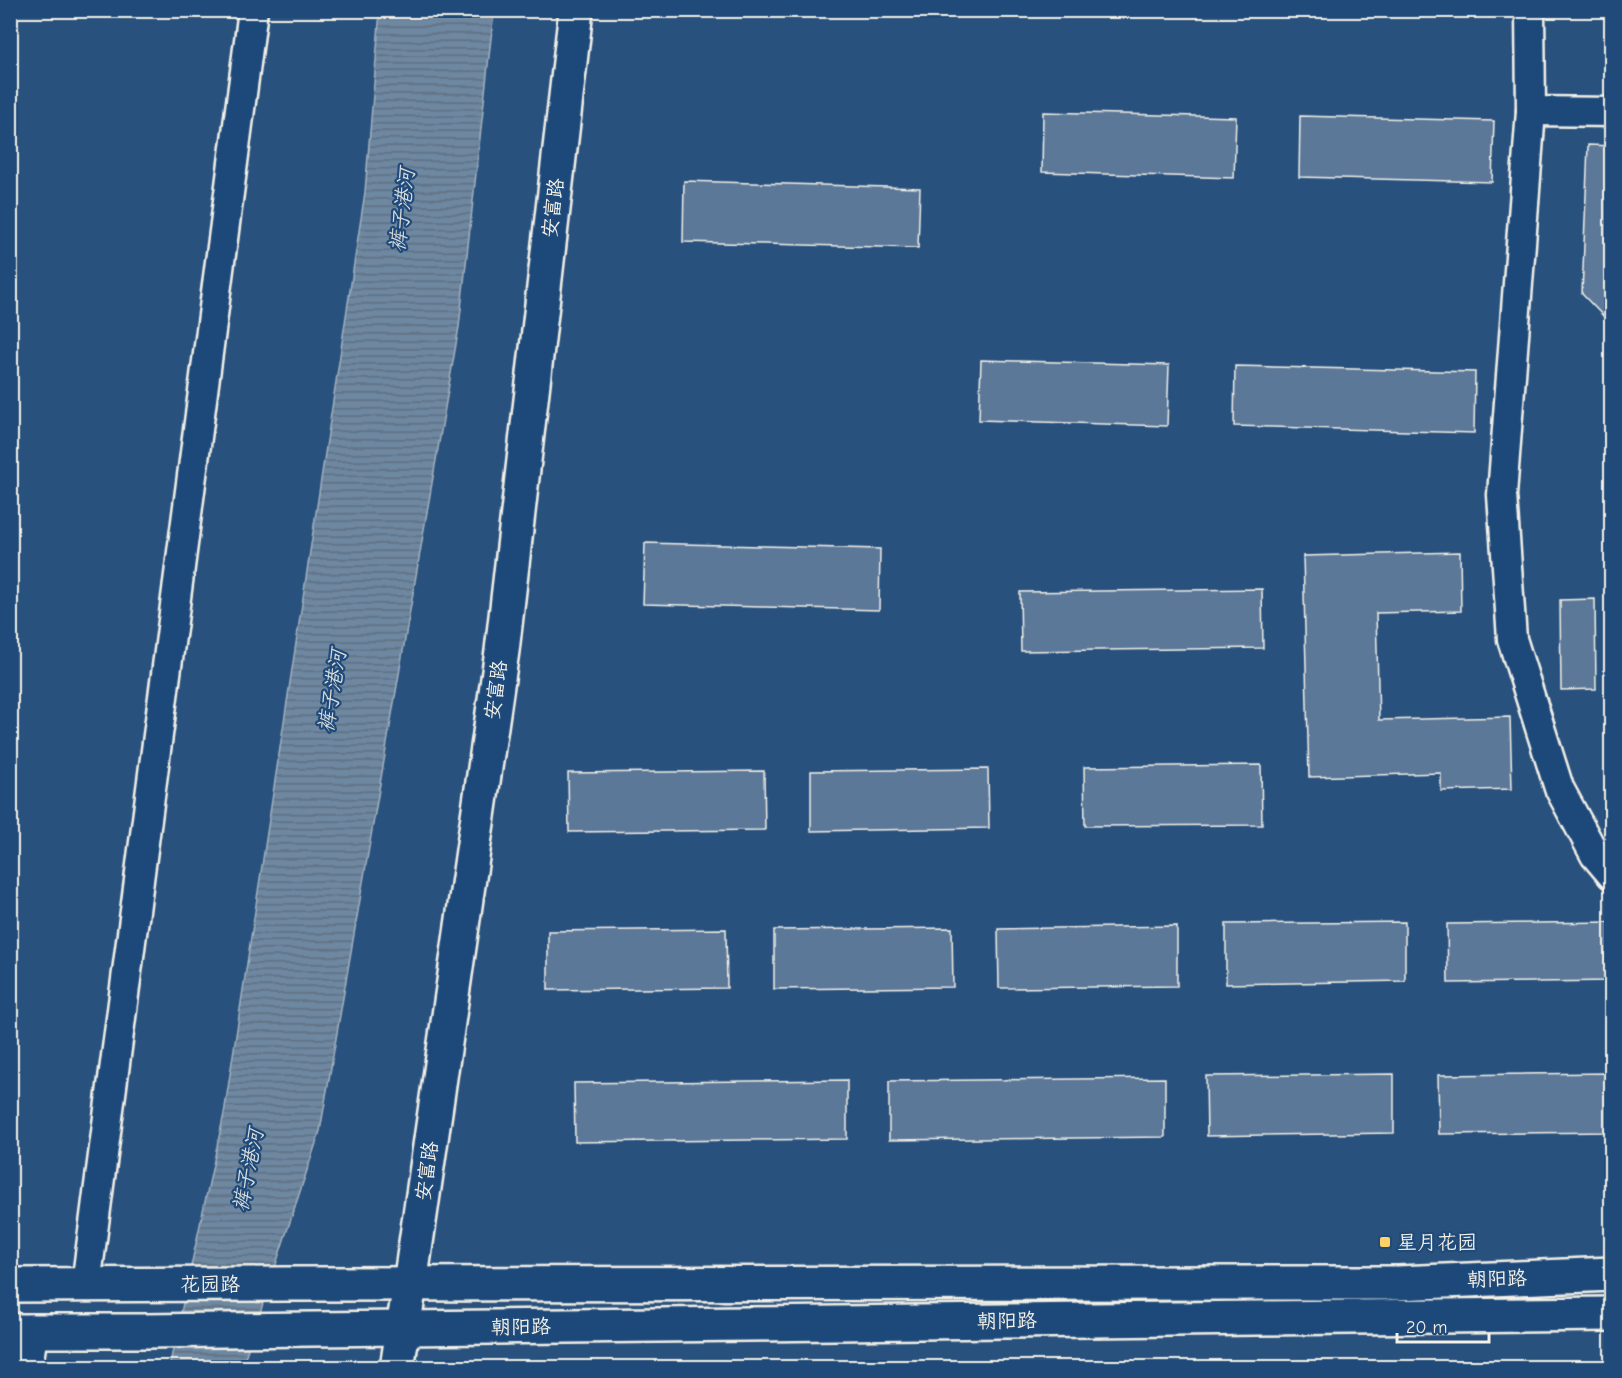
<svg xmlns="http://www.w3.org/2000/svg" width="1622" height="1378" viewBox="0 0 1622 1378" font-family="'Comic Neue','LXGW WenKai TC',sans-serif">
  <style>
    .water { fill: url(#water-rules); stroke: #a4b2be; stroke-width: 1.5 }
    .building { fill: #5b7899; stroke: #f4f1e8; stroke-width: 1.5 }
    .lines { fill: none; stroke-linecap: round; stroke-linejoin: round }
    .street-casing { stroke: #f4f1e8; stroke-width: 33 }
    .secondary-casing { stroke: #f4f1e8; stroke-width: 38 }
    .street { stroke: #1f4a7a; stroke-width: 28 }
    .secondary { stroke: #1f4a7a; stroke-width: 33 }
    .poi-dot { fill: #ffd166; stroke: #1f4a7a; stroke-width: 2 }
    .labels { text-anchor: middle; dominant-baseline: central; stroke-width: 4.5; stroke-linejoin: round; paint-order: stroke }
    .street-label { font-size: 20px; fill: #f4f1e8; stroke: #1f4a7a }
    .poi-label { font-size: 20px; fill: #f4f1e8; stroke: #1f4a7a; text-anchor: start }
    .water-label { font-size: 21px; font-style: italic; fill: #d9dcda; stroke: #1f4a7a }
  </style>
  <defs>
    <pattern id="water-rules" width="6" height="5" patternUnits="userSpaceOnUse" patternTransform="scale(1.5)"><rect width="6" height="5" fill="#6e88a2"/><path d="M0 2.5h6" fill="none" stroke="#5f6e7d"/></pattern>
  </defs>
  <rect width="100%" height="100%" fill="#28517e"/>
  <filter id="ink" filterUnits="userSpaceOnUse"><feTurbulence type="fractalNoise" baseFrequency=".0167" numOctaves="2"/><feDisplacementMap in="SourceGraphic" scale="12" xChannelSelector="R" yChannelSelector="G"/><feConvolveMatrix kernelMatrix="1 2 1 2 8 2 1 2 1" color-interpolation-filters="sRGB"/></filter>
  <g filter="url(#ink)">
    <path class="water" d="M380,11h114l-35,316 -139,804 -78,236 -73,1 55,-254 141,-922z"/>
    <g class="building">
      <path d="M1043,112l193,5 -2,61 -192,-6z"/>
      <path d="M1300,116l194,5 -2,61 -193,-5z"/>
      <path d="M1588,145l24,1v176h-3l-27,-28z"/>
      <path d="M684,181l236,7 -2,60 -235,-6z"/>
      <path d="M981,360l188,5 -2,61 -188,-6z"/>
      <path d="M1235,366l240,6 -1,61 -240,-7z"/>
      <path d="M645,543l235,6 -1,61 -236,-6z"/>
      <path d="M1460,552l1,59 -85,2 3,107 131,-3 2,72 -71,2v-18l-132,4 -6,-221z"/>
      <path d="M1262,589l1,59 -242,3 -1,-59z"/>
      <path d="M1595,599l1,90 -35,1 -1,-90z"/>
      <path d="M1261,765l1,60 -177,1 -1,-59z"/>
      <path d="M988,769l1,59 -178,3v-60z"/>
      <path d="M764,771l1,59 -196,2 -1,-59z"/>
      <path d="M1405,922v59l-179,3v-60z"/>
      <path d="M1612,922v59l-164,2 -1,-59z"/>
      <path d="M1177,926v60l-178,2 -1,-59z"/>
      <path d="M952,928l1,59 -179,2v-59z"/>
      <path d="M726,929l1,59 -179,2v-59z"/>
      <path d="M1612,1073v59l-173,2 -1,-59z"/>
      <path d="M1394,1074v59l-187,3 -1,-60z"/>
      <path d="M1165,1078v59l-276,3v-59z"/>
      <path d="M847,1080v59l-272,3 -1,-59z"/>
    </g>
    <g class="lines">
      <defs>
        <g id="street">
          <path d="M1530,10l1,101 -29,384 10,144 47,149 36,67 17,20"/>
          <path d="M1531,111l81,1"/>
          <path d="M86,1285l167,-1275"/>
        </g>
        <g id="secondary">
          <path d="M10,1285l278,-1 1110,-1 214,-9"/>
          <path d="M10,1331h134l1468,-17"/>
          <path d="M25,1368l6,-37"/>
          <path d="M397,1368l13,-84 92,-633 74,-641"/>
        </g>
      </defs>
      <use href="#street" class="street-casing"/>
      <use href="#secondary" class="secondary-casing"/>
      <use href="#street" class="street"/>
      <use href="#secondary" class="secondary"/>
    </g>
  </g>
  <rect class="poi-dot" x="1379" y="1236" width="12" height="12" rx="3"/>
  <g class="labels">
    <g class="street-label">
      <text transform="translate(553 208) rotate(-83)">安富路</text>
      <text transform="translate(496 690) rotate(-82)">安富路</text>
      <text transform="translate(427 1171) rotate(-82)">安富路</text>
      <text transform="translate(1497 1279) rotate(-2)">朝阳路</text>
      <text x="210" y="1284">花园路</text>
      <text transform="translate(1007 1321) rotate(-1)">朝阳路</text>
      <text transform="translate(521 1327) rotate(-1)">朝阳路</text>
    </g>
    <g class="poi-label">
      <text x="1397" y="1242">星月花园</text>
    </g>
    <g class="water-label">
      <text transform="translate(402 210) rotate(-83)">裤子港河</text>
      <text transform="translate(332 691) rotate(-81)">裤子港河</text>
      <text transform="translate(248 1170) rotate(-79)">裤子港河</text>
    </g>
  </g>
  <rect width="1622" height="1378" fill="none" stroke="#1f4a7a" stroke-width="36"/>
  <rect x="18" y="18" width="1586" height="1342" fill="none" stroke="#f4f1e8" stroke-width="2" filter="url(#ink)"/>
  <path d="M1397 1333v9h92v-9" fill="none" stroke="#f4f1e8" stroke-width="3"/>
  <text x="1406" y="1333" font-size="18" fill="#f4f1e8" stroke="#1f4a7a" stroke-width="4.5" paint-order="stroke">20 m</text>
</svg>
